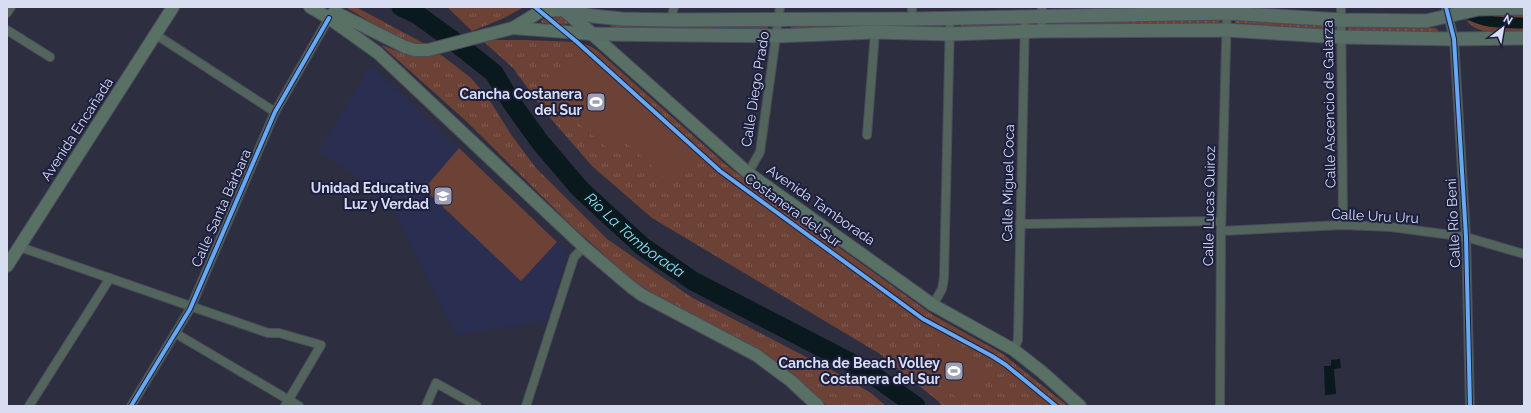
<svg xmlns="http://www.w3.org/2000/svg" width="1531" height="413" viewBox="0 0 1531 413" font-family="Raleway,sans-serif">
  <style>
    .built { fill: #2a2f51 }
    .grass { fill: url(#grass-dots) }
    .park { fill: url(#park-tufts) }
    .garden { fill: #6c4136 }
    .water { fill: #0a191e }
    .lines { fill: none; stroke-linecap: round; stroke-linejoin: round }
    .canal { stroke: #0a191e; stroke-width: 11 }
    .river { stroke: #0a191e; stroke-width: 19 }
    .street-casing { stroke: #4a4d5b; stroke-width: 10 }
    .secondary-casing { stroke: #4a4d5b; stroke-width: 14 }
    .primary-casing { stroke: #4a4d5b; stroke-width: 15 }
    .street { stroke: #52645c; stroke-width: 8 }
    .secondary { stroke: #597065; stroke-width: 12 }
    .primary { stroke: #576d65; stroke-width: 13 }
    .cycleway-casing { stroke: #1c1f3e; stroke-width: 6 }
    .cycleway { stroke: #66a8f1; stroke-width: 4 }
    .labels { text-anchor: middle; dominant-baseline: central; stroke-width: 4; stroke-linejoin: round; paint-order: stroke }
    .street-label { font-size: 14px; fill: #d9ddf2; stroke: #1c1f3e }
    .poi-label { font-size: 14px; font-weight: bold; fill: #d9ddf2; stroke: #1c1f3e; text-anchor: end }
    .water-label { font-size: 15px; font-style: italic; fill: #86def5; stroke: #1c1f3e }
  </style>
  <defs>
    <pattern id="grass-dots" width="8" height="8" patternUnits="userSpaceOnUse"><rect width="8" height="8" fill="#6c4136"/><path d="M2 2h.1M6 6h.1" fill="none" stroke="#805c54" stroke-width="1.8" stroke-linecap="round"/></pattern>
    <pattern id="park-tufts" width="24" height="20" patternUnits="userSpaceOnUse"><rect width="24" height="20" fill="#6c4136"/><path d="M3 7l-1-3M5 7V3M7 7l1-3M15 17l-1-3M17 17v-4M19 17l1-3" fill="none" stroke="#805c54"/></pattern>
  </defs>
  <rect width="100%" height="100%" fill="#2d2f40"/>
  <path class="built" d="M371,65l197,187 -21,68 -91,15 -60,-120 -39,-38 -38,-26z"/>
  <g class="grass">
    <path d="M561,17l8,7 -11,1 -16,-2 -1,-2 2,-2z"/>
    <path d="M1235,19l101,7 -1,4 -100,-7z"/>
    <path d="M1220,20v4l-166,3v-5z"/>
    <rect x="961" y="22" width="54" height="5"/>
    <path d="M941,23v4l-150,2v-5z"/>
    <path d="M609,24l159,1v4h-144l-11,-1z"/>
    <path d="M1348,27l88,1 3,4h-91z"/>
  </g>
  <g class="park">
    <path d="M345,7h11l69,37c-18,2 -62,-27 -80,-37z"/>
    <path d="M447,7h77l-22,12 -30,12z"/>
    <path d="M1485,14h39v19c-17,0 -46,3 -57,-12z"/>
    <path d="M490,40h35l52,2 13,4 8,5 127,113 27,21 181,130 70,39 65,52h-126l-4,-5 -58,-47 -228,-136 -60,-52 -46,-53 -33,-45 -29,-26z"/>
    <path d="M381,45c23,8 34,15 59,9l31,24 17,20 24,38 24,32 71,71 84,58 146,76 34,20 15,13h-59l-49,-42 -28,-20 -92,-47 -27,-18 -58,-52 -107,-106z"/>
  </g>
  <g class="garden">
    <path d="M580,51l69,61 -36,41 -70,-61z"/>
    <path d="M654,115l45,41 -27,29 -44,-41z"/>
    <path d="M459,148l98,94 -36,39 -97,-92z"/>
    <path d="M944,339l44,30 -24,33 -43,-30z"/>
  </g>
  <path class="water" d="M1340,359l1,9 -7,1 2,25 -11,1 -1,-29h7v-6z"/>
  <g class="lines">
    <path class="canal" d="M1471,15c16,9 35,7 53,8"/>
    <path class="river" id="s1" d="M401,7l17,8 33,24 43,34 18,30 28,39 40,47 62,57 51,35 174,90 49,35"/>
    <defs>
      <g id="street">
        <path d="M912,7v12"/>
        <path d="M1341,7l2,218"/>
        <path d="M1446,7l8,32 12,198 4,169"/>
        <path d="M7,13l4,-6"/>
        <path d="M671,20l3,-13"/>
        <path d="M7,30l43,27"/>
        <path d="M1042,31v-24"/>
        <path d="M155,34l120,78"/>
        <path d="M867,135l8,-103"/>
        <path d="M748,173l12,-21 20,-145"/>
        <path d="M1020,224l201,-3"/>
        <path d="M1221,231l122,-6 48,2 75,10 58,17"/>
        <path d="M20,247l248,86h11l42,12 -36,61"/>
        <path d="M933,305l9,-16 2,-11 6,-260"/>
        <path d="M175,333l124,73"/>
        <path d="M1014,350l4,-10 7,-323"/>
        <path d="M29,406l81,-128"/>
        <path d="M131,406l59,-97 85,-197 54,-94"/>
        <path d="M426,406l10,-23 41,23"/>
        <path d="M526,406l48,-149 10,-10"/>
        <path d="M1220,406l1,-175 6,-222"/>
      </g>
      <g id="secondary">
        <path d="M310,7l19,11 49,35 206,194 47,40 11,8 114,60 35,26 27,25"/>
        <path d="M329,18l5,-5 5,1 66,33 10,3h13l85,-22 28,-17 24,-1v-3"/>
        <path d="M513,28l79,6 156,139 185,132 81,45 28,22 38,34"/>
        <path d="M7,266l166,-259"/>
      </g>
      <g id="primary">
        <path d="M561,7l31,27 184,2 99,-4 74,2 93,-3 184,-1 116,7 112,2 70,-1"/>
        <path d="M565,10l28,6 29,3 49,1 241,-1 315,-6 115,7 84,1 52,-12 46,-1"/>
      </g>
    </defs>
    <use href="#street" class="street-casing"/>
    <use href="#secondary" class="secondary-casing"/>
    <use href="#primary" class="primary-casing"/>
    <use href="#street" class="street"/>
    <use href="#secondary" class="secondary"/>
    <use href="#primary" class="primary"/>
    <defs>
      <g id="cycleway">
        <path d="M535,7l42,35 143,129 203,148 69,37 14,9 50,41"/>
        <path d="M1446,7l8,32 12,198 4,169"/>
        <path d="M131,406l59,-97 85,-197 54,-94"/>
      </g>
    </defs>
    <use href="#cycleway" class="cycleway-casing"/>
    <use href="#cycleway" class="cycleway"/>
  </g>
  <defs>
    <symbol id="stadium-square" viewBox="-11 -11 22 22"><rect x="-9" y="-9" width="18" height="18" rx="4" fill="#9da0b4" stroke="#1c1f3e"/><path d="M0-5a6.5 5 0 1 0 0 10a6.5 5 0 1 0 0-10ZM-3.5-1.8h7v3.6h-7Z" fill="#fff"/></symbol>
    <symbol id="school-square" viewBox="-11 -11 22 22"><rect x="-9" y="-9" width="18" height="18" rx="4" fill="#9da0b4" stroke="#1c1f3e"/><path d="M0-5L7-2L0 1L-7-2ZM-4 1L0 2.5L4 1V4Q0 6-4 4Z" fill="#fff"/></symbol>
  </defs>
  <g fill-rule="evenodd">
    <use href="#stadium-square" x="585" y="91" width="22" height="22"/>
    <use href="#school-square" x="432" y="185" width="22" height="22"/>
    <use href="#stadium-square" x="943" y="360" width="22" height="22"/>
  </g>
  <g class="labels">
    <g class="street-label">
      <text transform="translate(755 89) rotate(-81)">Calle Diego Prado</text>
      <text transform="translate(1329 104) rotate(-91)">Calle Ascencio de Galarza</text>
      <text transform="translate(77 129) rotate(-57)">Avenida Encañada</text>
      <text transform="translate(1008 183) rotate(-89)">Calle Miguel Coca</text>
      <text transform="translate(821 205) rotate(35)">Avenida Tamborada</text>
      <text transform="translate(1209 206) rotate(-89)">Calle Lucas Quiroz</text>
      <text transform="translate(221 208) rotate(-66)">Calle Santa Bárbara</text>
      <text transform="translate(793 210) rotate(36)">Costanera del Sur</text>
      <text transform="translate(1375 216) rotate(3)">Calle Uru Uru</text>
      <text transform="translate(1453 223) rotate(-93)">Calle Río Beni</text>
    </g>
    <g class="poi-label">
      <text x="582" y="94">Cancha Costanera<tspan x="582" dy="16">del Sur</tspan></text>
      <text x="429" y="188">Unidad Educativa<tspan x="429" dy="16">Luz y Verdad</tspan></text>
      <text x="940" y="363">Cancha de Beach Volley<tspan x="940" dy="16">Costanera del Sur</tspan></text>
    </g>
    <g class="water-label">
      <text stroke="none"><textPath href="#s1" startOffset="331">Río La Tamborada</textPath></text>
    </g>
  </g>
  <rect width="1531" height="413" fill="none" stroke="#d9ddf2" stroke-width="16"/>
  <g transform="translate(1503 28) rotate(31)" stroke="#1c1f3e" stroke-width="3" paint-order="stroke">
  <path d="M0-3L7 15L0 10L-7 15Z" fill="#d9ddf2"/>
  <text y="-6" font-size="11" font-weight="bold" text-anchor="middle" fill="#d9ddf2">N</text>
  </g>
</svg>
